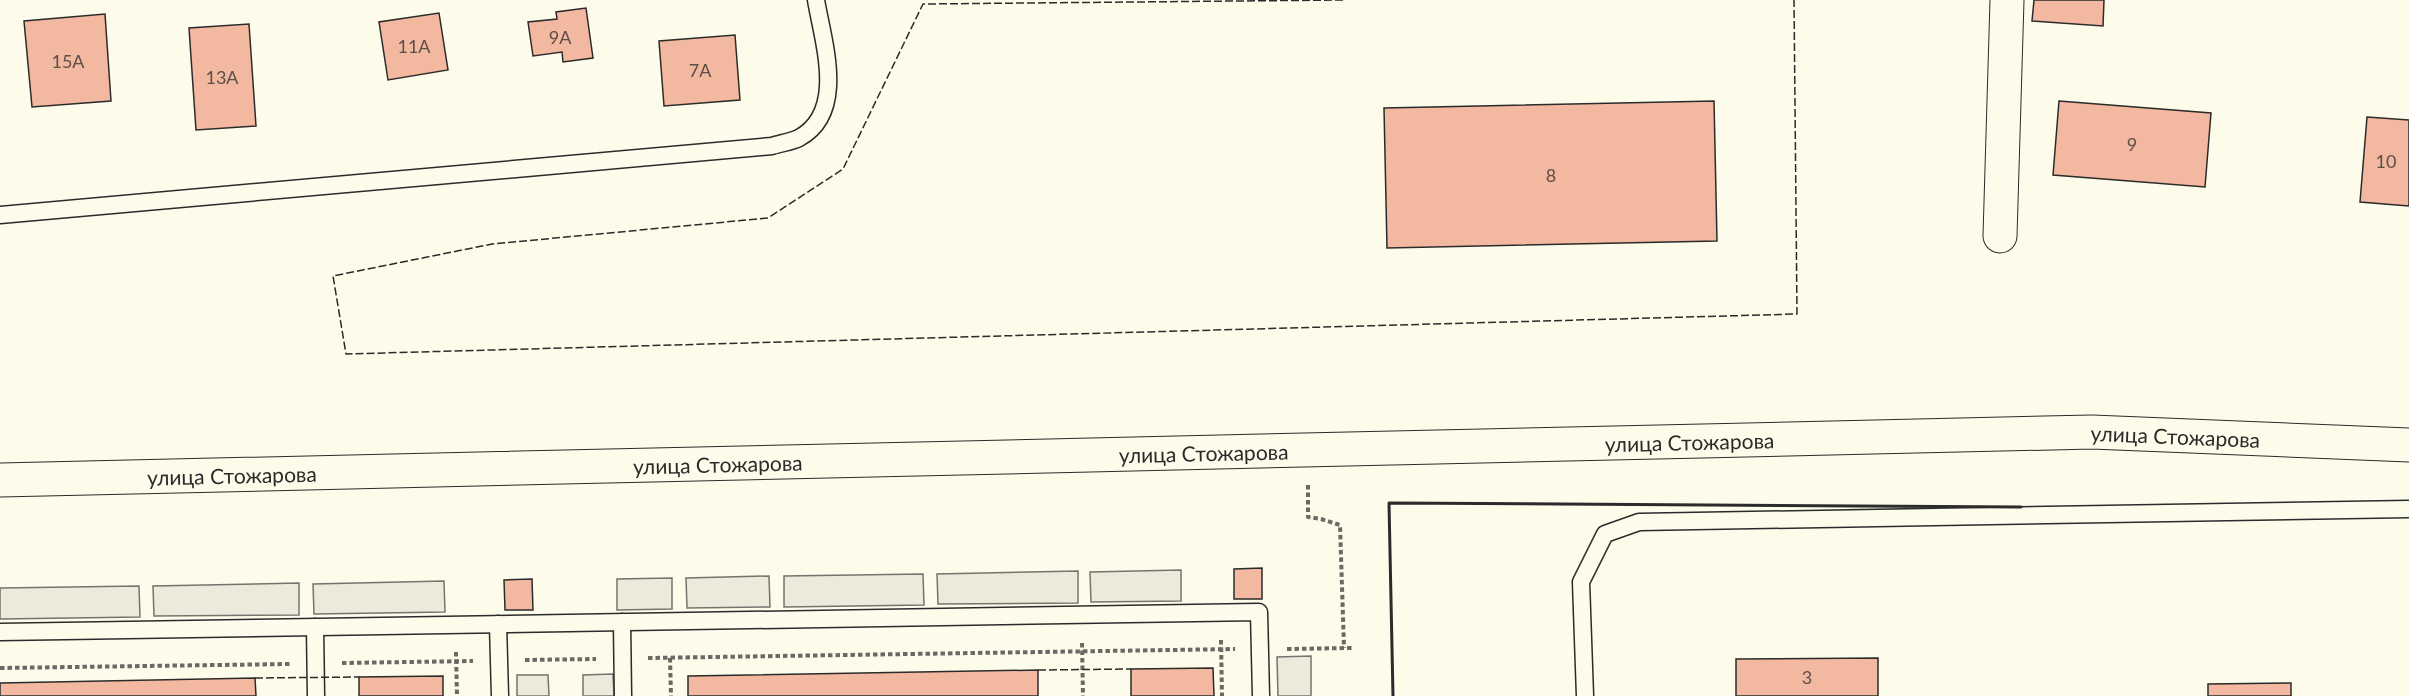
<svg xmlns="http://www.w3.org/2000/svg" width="2409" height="696" viewBox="0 0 2409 696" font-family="Lato,sans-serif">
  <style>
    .parking { fill: #eceadb; stroke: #74746e; stroke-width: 1.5 }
    .building { fill: #f2b8a0; stroke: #2b2b2b; stroke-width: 1.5 }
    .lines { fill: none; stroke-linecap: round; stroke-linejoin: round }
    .service-casing { stroke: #2b2b2b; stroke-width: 19 }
    .minor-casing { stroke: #2b2b2b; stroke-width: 35 }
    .path { stroke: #6a6964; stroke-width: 4; stroke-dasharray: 4.5 3; stroke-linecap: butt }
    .service { stroke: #fdfbea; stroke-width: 16 }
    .minor { stroke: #fdfbea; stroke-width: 33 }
    .fence { stroke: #2b2b2b; stroke-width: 1.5; stroke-dasharray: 8 3; stroke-linecap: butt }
    .wall { stroke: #2b2b2b; stroke-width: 3 }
    .labels { text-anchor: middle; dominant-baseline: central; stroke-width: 4.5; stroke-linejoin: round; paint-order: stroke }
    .number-label { font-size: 18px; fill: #5d4e48 }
    .street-label { font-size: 21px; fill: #2b2b2b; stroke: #fdfbea }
  </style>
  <rect width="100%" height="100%" fill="#fdfbea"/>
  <g class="parking">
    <path d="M1181,570v31l-90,1 -1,-30z"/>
    <path d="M1078,571v32l-140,1 -1,-30z"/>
    <path d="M923,574l1,31 -140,2v-31z"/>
    <path d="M769,576l1,31 -83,1 -1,-30z"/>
    <path d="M672,578v31l-55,1v-31z"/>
    <path d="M444,581l1,31 -131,2 -1,-30z"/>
    <path d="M299,583v32l-145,1 -1,-30z"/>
    <path d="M139,586l1,31 -140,2v-31z"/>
    <path d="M1311,656v40h-33l-1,-39z"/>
    <path d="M613,674l1,22h-31v-21z"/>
    <path d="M517,675h31l1,21h-32z"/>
  </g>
  <g class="building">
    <path d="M2034,0h70l-1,26 -71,-5z"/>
    <path d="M586,8l7,50 -30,4 -1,-10 -29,4 -5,-34 29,-3 -1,-7z"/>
    <path d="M439,13l9,57 -60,10 -9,-58z"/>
    <path d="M105,14l6,87 -79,6 -8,-86z"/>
    <path d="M249,24l7,102 -60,4 -7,-102z"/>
    <path d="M735,35l5,65 -76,6 -5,-65z"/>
    <path d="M1714,101l3,140 -330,7 -3,-140z"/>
    <path d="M2059,101l152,12 -6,74 -152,-12z"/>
    <path d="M2367,117l42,3v86l-49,-4z"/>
    <path d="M1262,568v31h-28v-30z"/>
    <path d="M532,579l1,31h-28l-1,-30z"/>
    <path d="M1878,658v38h-142v-37z"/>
    <path d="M1213,668l1,28h-83v-27z"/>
    <path d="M1038,670v26h-350v-20z"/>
    <path d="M443,676v20h-84v-19z"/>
    <path d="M255,678l1,18h-256v-13z"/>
    <path d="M2291,683v13h-83v-12z"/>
  </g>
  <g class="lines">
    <defs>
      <g id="service">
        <path d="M0,215l772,-69c9,-3 19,-4 27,-8 48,-26 24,-96 17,-138"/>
        <path d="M622,622l1,74"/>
        <path d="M498,624l2,72"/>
        <path d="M315,627l1,69"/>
        <path d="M0,632l1259,-20 2,84"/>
        <path d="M1585,696l-4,-114 24,-48 34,-12 770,-13"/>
      </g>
      <g id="minor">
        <path d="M2000,236l7,-236"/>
        <path id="s1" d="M0,480l2092,-48 317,13"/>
      </g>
    </defs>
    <use href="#service" class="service-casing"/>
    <use href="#minor" class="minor-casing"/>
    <g class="path">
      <path d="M1308,485v32l13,2 19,6 4,123"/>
      <path d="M1221,640l1,56"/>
      <path d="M1082,643l1,53"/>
      <path d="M1287,649l65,-1"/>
      <path d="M456,652l1,44"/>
      <path d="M648,658l587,-9"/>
      <path d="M670,658l1,38"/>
      <path d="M525,660l71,-1"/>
      <path d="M342,663l131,-2"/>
      <path d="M0,668l290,-4"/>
    </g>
    <use href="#service" class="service"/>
    <use href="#minor" class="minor"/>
    <g class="fence">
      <path d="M1343,0l-420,4 -80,165 -75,49 -276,26 -159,32 13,78 1451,-40 -3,-314"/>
      <path d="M1038,670l93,-1"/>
      <path d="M255,678l104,-1"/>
    </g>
    <path class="wall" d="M1393,696l-4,-193 632,4"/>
  </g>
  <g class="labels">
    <g class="number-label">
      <text x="560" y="37">9А</text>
      <text x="414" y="46">11А</text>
      <text x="68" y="61">15А</text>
      <text x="700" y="70">7А</text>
      <text x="222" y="77">13А</text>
      <text x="2132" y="144">9</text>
      <text x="2386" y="161">10</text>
      <text x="1551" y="175">8</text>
      <text x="1807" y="677">3</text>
    </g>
    <g class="street-label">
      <text stroke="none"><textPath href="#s1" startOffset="2176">улица Стожарова</textPath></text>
      <text stroke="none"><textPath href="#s1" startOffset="1690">улица Стожарова</textPath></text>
      <text stroke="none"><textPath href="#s1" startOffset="1204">улица Стожарова</textPath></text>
      <text stroke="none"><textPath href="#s1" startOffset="718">улица Стожарова</textPath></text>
      <text stroke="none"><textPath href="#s1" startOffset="232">улица Стожарова</textPath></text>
    </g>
  </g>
</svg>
